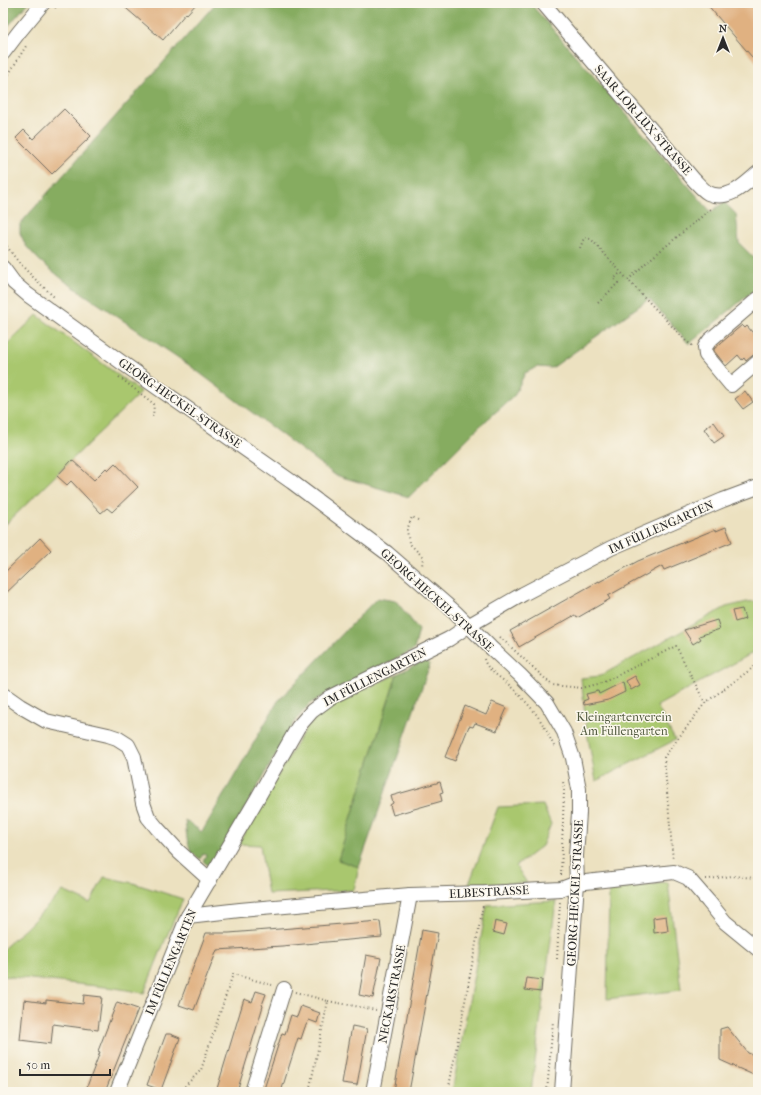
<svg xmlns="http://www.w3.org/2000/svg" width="761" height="1095" viewBox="0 0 761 1095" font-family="'IM FELL French Canon',serif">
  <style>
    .green { fill: #a9c76e; stroke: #6a794c }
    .forest { fill: #86ac61; stroke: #586c46 }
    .building { fill: #e0b181 }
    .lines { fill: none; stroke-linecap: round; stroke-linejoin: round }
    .minor-casing { stroke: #6f6b5f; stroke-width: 16 }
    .path { stroke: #6f6b5f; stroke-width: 2; stroke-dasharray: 1 3; stroke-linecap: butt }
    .minor { stroke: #fff; stroke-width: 14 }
    .labels { text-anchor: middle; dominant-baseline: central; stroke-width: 3; stroke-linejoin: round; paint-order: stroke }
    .street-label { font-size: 12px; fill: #2b2b2b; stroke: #fbf7ec }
    .park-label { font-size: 12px; fill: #515a3f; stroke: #fbf7ec }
  </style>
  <rect width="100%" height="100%" fill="#fbf7ec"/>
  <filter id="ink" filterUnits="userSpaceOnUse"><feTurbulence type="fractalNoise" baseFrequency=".025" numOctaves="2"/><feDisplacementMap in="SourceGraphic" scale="8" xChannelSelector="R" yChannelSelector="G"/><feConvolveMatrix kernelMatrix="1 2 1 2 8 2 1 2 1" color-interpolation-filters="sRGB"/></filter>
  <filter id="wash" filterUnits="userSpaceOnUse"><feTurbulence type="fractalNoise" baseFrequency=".012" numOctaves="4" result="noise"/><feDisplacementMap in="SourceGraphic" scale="16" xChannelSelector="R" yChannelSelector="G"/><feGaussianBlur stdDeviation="0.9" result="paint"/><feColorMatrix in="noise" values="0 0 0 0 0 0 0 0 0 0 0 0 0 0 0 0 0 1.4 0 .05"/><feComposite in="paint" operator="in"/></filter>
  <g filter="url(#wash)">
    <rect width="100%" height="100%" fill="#ece1c0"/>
    <g class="green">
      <path d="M37,315l104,77 -138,135v-179z"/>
      <path d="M758,601v49l-101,56 18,34 -79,41 -9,-49 -6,-54 19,-2 126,-69 21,-5z"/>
      <path d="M397,674l-59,186 21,7 -5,23 -86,4 -8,-49 -22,-1 67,-115 12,-13 18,-13z"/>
      <path d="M543,805l8,19 -9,22 -26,20 11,17 -58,1 29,-77z"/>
      <path d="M104,877l29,6 50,16 -17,39 -22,55 -29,-5 -112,-12v-27l22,-20 38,-38 27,12z"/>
      <path d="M668,882l13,108 -74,9 2,-108z"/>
      <path d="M556,901l-25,191h-79l35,-187z"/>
    </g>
    <g class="forest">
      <path d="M3,3h25l-25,29z"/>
      <path d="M216,3h314l181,209 13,-10 12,12 3,29 19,19v25l-69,57 -40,-45 -97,69 -15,-1 -12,6 -11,23 -34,30 -71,71 -74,-22 -146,-110 -123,-83 -27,-22 -13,-14 -6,-13v-9z"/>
      <path d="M377,598l19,3 23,29 -5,20 -84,42 -21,12 -15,19 -83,145 -8,-7 3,-6 -3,-1 -3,5 -9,-7 -4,-13 -2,-19 17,12 76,-131z"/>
      <path d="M425,660l5,4 -71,203 -21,-7 59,-186z"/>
    </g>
    <g id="blocks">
      <g class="building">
        <path d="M120,3h77l-10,11 -1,-1 -23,27z"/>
        <path d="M706,3h52v61l-36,-42z"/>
        <path d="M64,109l27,27 -39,38 -36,-36 8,-8 9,9z"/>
        <path d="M742,325l3,3 2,-2 11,13v12l-12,10 -2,-3 -2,2 -4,-5 -12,11 -12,-15v-2z"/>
        <path d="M745,391l8,11 -10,7 -8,-10z"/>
        <path d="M714,422l10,14 -10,7 -10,-14z"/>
        <path d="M72,460l22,20 12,-12 2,2 7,-7 23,24 -26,25 -5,-4 -6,5 -30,-32 -4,4 -10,-9z"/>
        <path d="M726,527l6,15 -68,28 -2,-4 -54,30 2,3 -33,19 -2,-3 -56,32 -9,-16 89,-50v1l39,-21 78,-32v2z"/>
        <path d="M40,538l11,12 -48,46v-22z"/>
        <path d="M742,609l3,10 -10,3 -3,-11z"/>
        <path d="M717,620l3,9 -21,7 2,3 -8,5 -9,-14z"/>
        <path d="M635,676l5,9 -9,5 -5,-9z"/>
        <path d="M623,682l2,10 -17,8 -24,5 -1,-4 5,-2 -2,-5 12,-3 1,3z"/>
        <path d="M492,702l15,6 -10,23 -22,-8 -2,4 -4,-1 -14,35 -10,-4 20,-51 21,9z"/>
        <path d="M440,782l3,10 -3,1 2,8 -49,14 -3,-10 3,-2 -2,-7z"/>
        <path d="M666,916l2,15 -14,2 -1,-15z"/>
        <path d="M380,921l2,16 -100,9 -65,4 -23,60 -15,-5 27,-72h23z"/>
        <path d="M495,921l12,3 -3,11 -11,-3z"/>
        <path d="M422,930l16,3 -29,159h-7l-8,-1z"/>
        <path d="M366,955l15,3 -8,40 -14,-3z"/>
        <path d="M527,978l15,2 -1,12 -16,-2z"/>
        <path d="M256,991l10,3 -4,11 1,1 -26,86h-21l28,-93 8,3z"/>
        <path d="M84,995l18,2 -4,33 -45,-6 -2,20 -31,-4 4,-40 22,3v-3l37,4z"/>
        <path d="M117,1002l21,7 -33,83h-20l15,-40 -2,-1z"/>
        <path d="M301,1006l19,7 -3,10 -8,-3 -4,7 -4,12 -3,-1 -17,54h-18l19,-59 3,1 6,-19 6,2z"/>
        <path d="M352,1026l15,3 -10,56 -15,-2z"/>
        <path d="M727,1027l21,26 10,4v20l-38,-17v-31z"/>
        <path d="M166,1034h4l10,4 -19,52 -14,-5z"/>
      </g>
    </g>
  </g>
  <g filter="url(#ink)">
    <use href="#blocks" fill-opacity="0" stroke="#6f6b5f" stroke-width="1"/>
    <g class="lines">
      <defs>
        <g id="minor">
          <path d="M543,3l151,177c4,4 9,10 14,13 20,9 36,-8 50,-20"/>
          <path d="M3,53l16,-21 24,-29"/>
          <path d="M3,268l11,15 14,12 93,67 171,120 95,71 68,59 35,35 31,29 26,27 17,29 9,26 6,31v24l-3,43 1,27 -15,209"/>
          <path d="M758,299l-48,41 -5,7 1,8 25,30 27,-23"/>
          <path d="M3,694l17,12 26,15 62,14 9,3 11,7 6,12 9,46 5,14 9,11 22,24 31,28"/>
          <path d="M188,916l52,-6 170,-15 75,-2 76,-4 16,-6 97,-11 14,6 20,23 17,21 33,27"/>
          <path d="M117,1092l71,-176 69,-117 41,-72 14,-16 19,-14 118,-58 19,-13 55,-32 88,-46 112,-48 35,-13"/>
          <path d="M252,1092l32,-103"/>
          <path d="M373,1092l37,-197"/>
        </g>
      </defs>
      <use href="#minor" class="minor-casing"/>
      <g class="path">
        <path d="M55,8l4,-5"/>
        <path d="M3,85l4,-8 19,-31"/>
        <path d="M3,239c13,25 33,40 52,59"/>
        <path d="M580,248l4,-10 7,1 37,41 58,61 7,5"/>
        <path d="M628,280l20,-19 64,-53"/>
        <path d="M598,303l20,-20 -4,-4 7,-7"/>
        <path d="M119,377l35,27 -1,13"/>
        <path d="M418,520l-6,-3 -5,13 2,13 14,14 -1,9"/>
        <path d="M500,637l52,48 30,3 20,-5 74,-37 29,57 -41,54 9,103"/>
        <path d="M484,659c3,12 17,18 26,27 8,7 16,16 23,24 9,11 16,26 22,38"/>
        <path d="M705,703l53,-39"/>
        <path d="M561,875l3,-84 -1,-10"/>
        <path d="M706,879h3l23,-3 24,2 2,-1"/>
        <path d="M557,959l3,-58"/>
        <path d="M295,992l33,9 -19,91"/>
        <path d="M328,1001l48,9"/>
        <path d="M179,1092l22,-22 32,-96 39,11"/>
        <path d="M448,1092l35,-186"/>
        <path d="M547,1092l6,-71"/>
      </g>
      <use href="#minor" class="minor"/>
    </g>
  </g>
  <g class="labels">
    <g class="street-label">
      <text transform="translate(643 120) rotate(49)">SAAR-LOR-LUX-STRASSE</text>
      <text transform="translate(180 403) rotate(35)">GEORG-HECKEL-STRASSE</text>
      <text transform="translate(661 527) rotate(-24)">IM FÜLLENGARTEN</text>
      <text transform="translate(437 600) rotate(42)">GEORG-HECKEL-STRASSE</text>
      <text transform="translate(375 677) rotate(-27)">IM FÜLLENGARTEN</text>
      <text transform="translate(489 892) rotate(-3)">ELBESTRASSE</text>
      <text transform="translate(575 893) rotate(-87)">GEORG-HECKEL-STRASSE</text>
      <text transform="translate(171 962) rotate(-67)">IM FÜLLENGARTEN</text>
      <text transform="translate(392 994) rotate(-79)">NECKARSTRASSE</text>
    </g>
    <g class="park-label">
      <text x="624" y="717">Kleingartenverein<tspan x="624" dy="14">Am Füllengarten</tspan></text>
    </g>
  </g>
  <rect width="761" height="1095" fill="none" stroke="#fbf7ec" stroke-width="16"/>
  <g transform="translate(723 38)" stroke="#fbf7ec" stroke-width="3" paint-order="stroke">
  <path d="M0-3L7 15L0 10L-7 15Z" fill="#2b2b2b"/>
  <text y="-6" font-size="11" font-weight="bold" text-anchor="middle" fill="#2b2b2b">N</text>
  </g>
  <path d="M20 1069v6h90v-6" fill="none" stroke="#2b2b2b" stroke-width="2"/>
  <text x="26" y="1069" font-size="12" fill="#2b2b2b" stroke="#fbf7ec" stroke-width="3" paint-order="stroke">50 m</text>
</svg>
